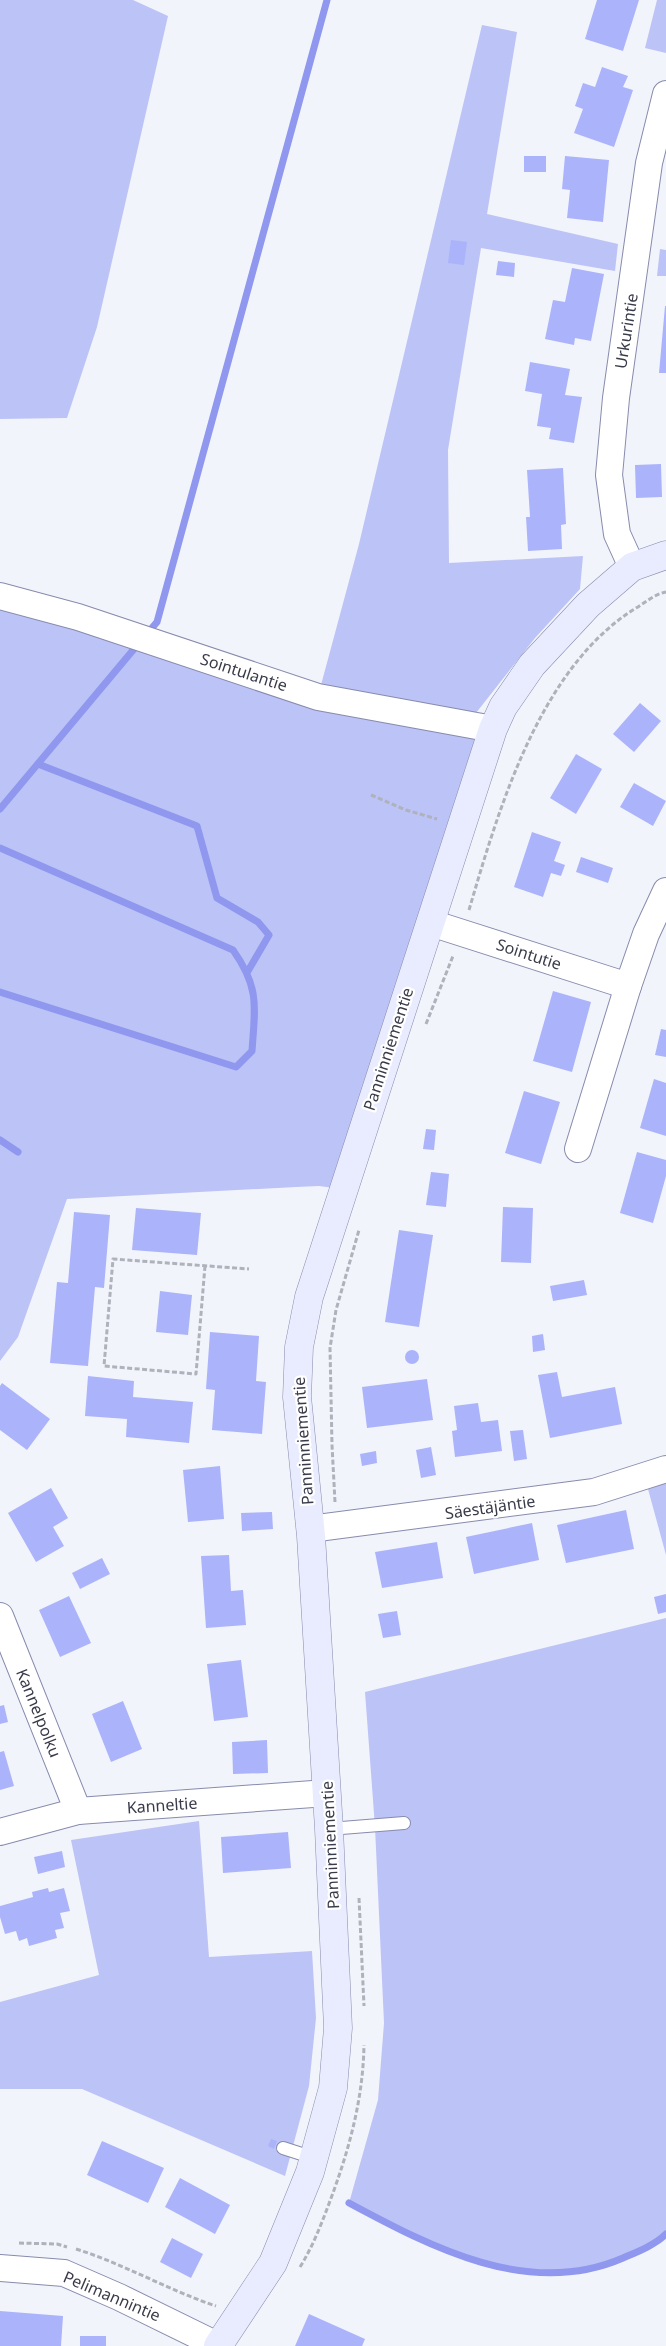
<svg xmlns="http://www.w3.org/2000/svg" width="666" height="2346" viewBox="0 0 666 2346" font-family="'Noto Sans',sans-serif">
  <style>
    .green { fill: #bcc3f6 }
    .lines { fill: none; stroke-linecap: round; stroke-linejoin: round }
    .stream { stroke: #8f97ee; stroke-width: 7 }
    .building { fill: #abb3fb }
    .lane-casing { stroke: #878bad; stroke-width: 14 }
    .street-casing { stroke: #878bad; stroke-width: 28 }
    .secondary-casing { stroke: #878bad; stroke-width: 29 }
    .path { stroke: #afb1bb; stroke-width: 3; stroke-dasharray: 5 2.5; stroke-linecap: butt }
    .lane { stroke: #fff; stroke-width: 12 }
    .street { stroke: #fff; stroke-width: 26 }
    .secondary { stroke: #e9ebfe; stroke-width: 28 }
    .labels { text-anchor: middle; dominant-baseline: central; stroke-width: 4.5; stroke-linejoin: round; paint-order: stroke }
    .street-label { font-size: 16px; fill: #393b49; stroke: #fff }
  </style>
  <rect width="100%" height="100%" fill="#f2f4fb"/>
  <g class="green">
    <path d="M0,0h133l35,16 -71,311 -30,91 -67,1z"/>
    <path d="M657,0h9v53l-21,-5z"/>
    <path d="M482,25l35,7 -30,182 131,30 -3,27 -134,-23 -33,202 1,113 134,-7 -3,33 -45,49 -59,75 -155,-28 38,-141z"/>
    <path d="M660,249l6,1v26h-9z"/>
    <path d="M0,596l318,101 175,32 -151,460 -23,-3 -23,1 -229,12 -49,138 -18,24z"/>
    <path d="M666,1483v72l-18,-66z"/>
    <path d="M666,1618v616c-11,11 -29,18 -43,24 -94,41 -192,-11 -274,-55l29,-103 6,-77 -9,-196 -10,-135z"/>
    <path d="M199,1821l10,136 103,-6 4,67 -7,68 -24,90 -203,-87h-82v-87l99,-27 -28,-135z"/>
  </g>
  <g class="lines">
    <g class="stream">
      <path d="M146,635l11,-13 170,-622"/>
      <path d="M38,764l159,62 20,72 41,24 11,13 -21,36"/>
      <path d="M0,809l139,-166"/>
      <path d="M0,848l233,102c27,38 22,57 19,101l-16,16 -236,-75"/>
      <path d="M0,1140l18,12"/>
      <path d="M349,2203c82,44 180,96 274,55 14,-6 32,-13 43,-24"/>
    </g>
  </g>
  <g class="building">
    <path d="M597,0h42l-16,51 -38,-12z"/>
    <path d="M602,67l26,9 -5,11 10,3 -19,57 -40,-14 9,-24 -8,-3 8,-23 12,4z"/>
    <rect x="524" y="156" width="22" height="16"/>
    <path d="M565,156l44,4 -6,62 -36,-4 3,-28 -8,-1z"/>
    <path d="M451,240l16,2 -3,23 -16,-2z"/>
    <path d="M498,261l17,2 -1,14 -18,-2z"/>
    <path d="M572,268l32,6 -13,67 -16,-3 -1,7 -29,-6 8,-39 12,2z"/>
    <path d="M665,306h1v67h-7z"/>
    <path d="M530,362l40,7 -5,26 17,2 -8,46 -25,-4 2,-11 -14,-2 5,-32 -17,-3z"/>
    <path d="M661,464l1,33 -26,1 -1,-33z"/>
    <path d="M563,468l3,56 -5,1 1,24 -34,2 -2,-34h4l-3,-47z"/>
    <path d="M640,703l21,18 -27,31 -21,-18z"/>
    <path d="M576,754l26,15 -26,45 -26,-16z"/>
    <path d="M634,783l32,18 -13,25 -33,-19z"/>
    <path d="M532,832l29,10 -7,19 11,4 -4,11 -10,-3 -8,24 -29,-10z"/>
    <path d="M581,857l32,11 -5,15 -32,-11z"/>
    <path d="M553,991l38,11 -19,70 -39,-11z"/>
    <path d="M661,1029l5,1v27l-11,-2z"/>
    <path d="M654,1079l12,4v53l-26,-8z"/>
    <path d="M524,1091l36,11 -19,62 -36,-11z"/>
    <path d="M426,1129l10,1 -2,20 -11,-1z"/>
    <path d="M637,1152l29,8v16l-13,47 -33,-10z"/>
    <path d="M431,1172l18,2 -3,33 -20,-2z"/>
    <path d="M503,1207l30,1 -2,55 -30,-1z"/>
    <path d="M136,1208l65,5 -4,42 -65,-5z"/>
    <path d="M74,1212l36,3 -6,73 -9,-1 -7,79 -38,-3 7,-81 11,1z"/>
    <path d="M399,1230l34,5 -14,92 -34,-5z"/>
    <path d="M584,1280l3,15 -34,6 -3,-15z"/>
    <path d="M160,1291l32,4 -4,40 -32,-3z"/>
    <path d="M210,1332l49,4 -3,45 10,1 -4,52 -50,-4 3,-40 -9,-1z"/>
    <path d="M543,1334l2,16 -12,2 -1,-16z"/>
    <circle cx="412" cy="1357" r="7"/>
    <path d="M557,1372l5,25 53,-10 7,37 -72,14 -12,-63z"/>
    <path d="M88,1376l46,5 -1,16 60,5 -4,41 -63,-6 1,-18 -42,-3z"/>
    <path d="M427,1379l6,41 -66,8 -5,-41z"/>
    <path d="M2,1383l48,36 -23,31 -27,-20v-44z"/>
    <path d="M478,1403l3,19 17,-2 4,31 -47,6 -3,-26 5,-1 -3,-24z"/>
    <path d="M523,1430l4,29 -13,2 -4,-30z"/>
    <path d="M431,1447l5,28 -15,3 -5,-28z"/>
    <path d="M376,1451l1,12 -15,3 -2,-12z"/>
    <path d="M220,1466l4,53 -36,3 -5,-52z"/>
    <path d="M51,1488l17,30 -15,9 11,19 -28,16 -28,-49z"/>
    <path d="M626,1510l8,39 -68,14 -9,-38z"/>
    <path d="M272,1512l1,17 -31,2 -1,-18z"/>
    <path d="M532,1523l7,37 -65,14 -8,-37z"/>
    <path d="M437,1542l6,36 -61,10 -7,-36z"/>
    <path d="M229,1555l2,36 12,-1 3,35 -40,3 -5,-72z"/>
    <path d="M102,1558l8,16 -30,15 -8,-16z"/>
    <path d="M666,1594v18l-8,2 -4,-17z"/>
    <path d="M69,1596l22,47 -31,14 -21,-47z"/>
    <path d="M397,1611l4,24 -18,3 -5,-24z"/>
    <path d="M241,1660l7,57 -34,4 -7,-57z"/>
    <path d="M123,1701l19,48 -31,13 -19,-48z"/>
    <path d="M4,1705l4,17 -8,2v-18z"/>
    <path d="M267,1740l1,33 -35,1 -1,-32z"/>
    <path d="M4,1751l10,35 -14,4v-38z"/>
    <path d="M288,1832l3,36 -68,5 -2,-36z"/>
    <path d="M62,1851l3,16 -27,7 -4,-17z"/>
    <path d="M48,1888l1,4 15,-4 6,23 -10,2 4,15 -9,2 2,8 -28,8 -2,-8 -8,3 -3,-10 -11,3 -5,-17v-11l33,-9 -1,-5z"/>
    <path d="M271,2139l6,2 -3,8 -6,-3z"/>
    <path d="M102,2141l62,27 -16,35 -61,-28z"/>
    <path d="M180,2178l50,27 -15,29 -50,-27z"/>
    <path d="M172,2238l31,16 -12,24 -31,-16z"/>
    <path d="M0,2311l63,5 -2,30h-61z"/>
    <path d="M309,2314l56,25 -3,7h-67z"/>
    <rect x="80" y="2336" width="26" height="10"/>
  </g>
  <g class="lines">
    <defs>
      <g id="lane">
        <path d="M329,1829l75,-6"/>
        <path d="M283,2148l31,10"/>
      </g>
      <g id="street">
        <path d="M632,567l-15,-33 -8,-59 7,-77 33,-235 17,-69"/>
        <path d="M0,596l78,21 240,80 175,32"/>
        <path d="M431,923l197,63"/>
        <path d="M578,1149l50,-163 18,-52 20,-43"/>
        <path d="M310,1529l284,-37 72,-23"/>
        <path d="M0,1616l78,195"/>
        <path d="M0,1832l78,-21 249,-18"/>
        <path d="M0,2268l64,5 55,24 100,49"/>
      </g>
      <path id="secondary" d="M218,2346l55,-83 37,-91 23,-84 5,-60 -9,-199 -18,-293 -14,-139 2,-50 10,-50 184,-568 10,-22 29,-42 56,-60 44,-38 34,-12"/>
    </defs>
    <use href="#lane" class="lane-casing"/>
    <use href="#street" class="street-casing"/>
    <use href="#secondary" class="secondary-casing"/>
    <g class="path">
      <path d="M371,795l35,15 31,9"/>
      <path d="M469,910c30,-102 71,-243 167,-302 10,-6 19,-14 30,-16"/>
      <path d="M426,1024l27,-68"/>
      <path d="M205,1266l-9,108 -92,-8 9,-107 136,10"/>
      <path d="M335,1502l-3,-57 -2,-97 6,-38 23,-80"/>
      <path d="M359,1898l5,108"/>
      <path d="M19,2243l38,1 10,3"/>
      <path d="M76,2249c48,15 92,41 140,57"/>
      <path d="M300,2267c13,-21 21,-42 30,-66 19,-51 33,-101 34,-156"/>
    </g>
    <use href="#lane" class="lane"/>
    <use href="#street" class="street"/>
    <use href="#secondary" class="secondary"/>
  </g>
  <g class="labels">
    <g class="street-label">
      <text transform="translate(626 331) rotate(-81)">Urkurintie</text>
      <text transform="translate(244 672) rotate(18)">Sointulantie</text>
      <text transform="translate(529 954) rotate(18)">Sointutie</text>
      <text transform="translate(388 1049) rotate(-72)">Panninniementie</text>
      <text transform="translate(303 1441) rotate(-94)">Panninniementie</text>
      <text transform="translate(490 1507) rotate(-8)">Säestäjäntie</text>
      <text transform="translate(39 1713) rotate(68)">Kannelpolku</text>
      <text transform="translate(162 1805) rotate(-4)">Kanneltie</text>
      <text transform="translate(330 1845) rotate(-93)">Panninniementie</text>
      <text transform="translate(112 2296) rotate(23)">Pelimannintie</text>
    </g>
  </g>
</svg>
